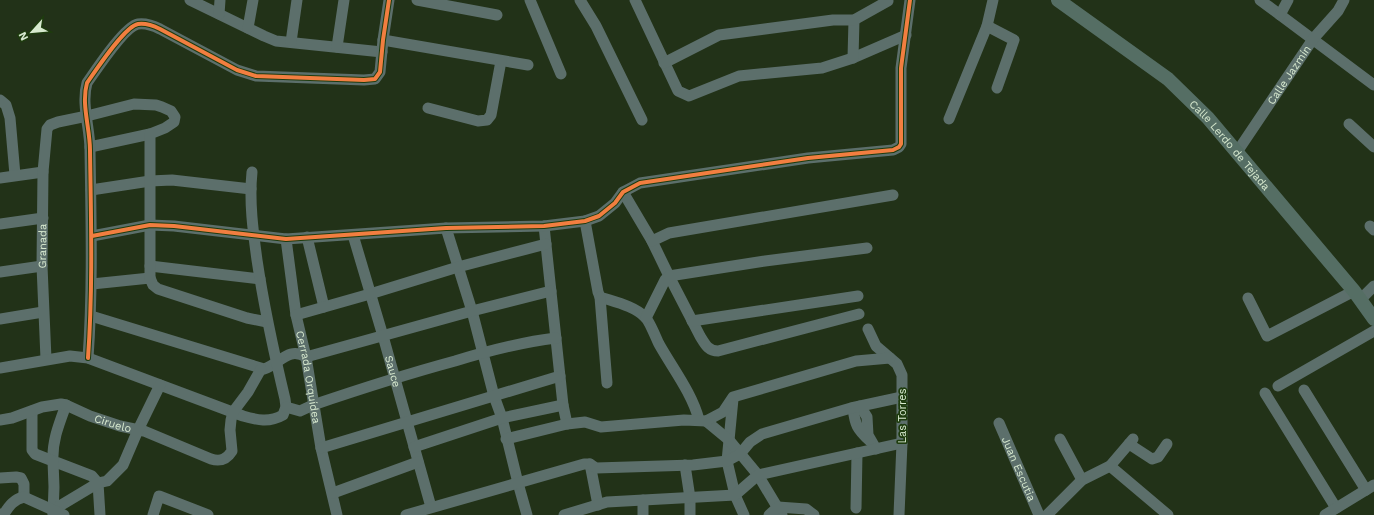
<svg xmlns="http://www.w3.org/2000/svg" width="1374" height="515" viewBox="0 0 1374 515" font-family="'Work Sans',sans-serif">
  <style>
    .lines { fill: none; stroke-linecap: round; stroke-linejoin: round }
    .minor { stroke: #5c6f6b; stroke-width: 11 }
    .major { stroke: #556e64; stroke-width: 14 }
    .cycleway-casing { stroke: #1e3c0e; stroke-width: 6 }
    .cycleway { stroke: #f27e40; stroke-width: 4 }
    .labels { text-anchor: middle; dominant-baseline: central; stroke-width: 3.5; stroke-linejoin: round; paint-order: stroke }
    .street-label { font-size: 11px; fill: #d7e9cf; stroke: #1e3c0e }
  </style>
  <rect width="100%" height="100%" fill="#223218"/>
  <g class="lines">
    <g class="minor">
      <path d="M190,0l74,36 12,5 106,11"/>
      <path d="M417,0l80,15"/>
      <path d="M530,0l31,74"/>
      <path d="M580,0l16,26 46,94"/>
      <path d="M635,0l43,91 11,5 50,-20 83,-8 31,-10 53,-23"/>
      <path d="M1260,0l114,85"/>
      <path d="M219,14l1,-14"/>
      <path d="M1280,15l8,-15"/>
      <path d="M987,26l27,14 -17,48"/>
      <path d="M248,28l5,-28"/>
      <path d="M383,40l145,25"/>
      <path d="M291,42l6,-42"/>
      <path d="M337,47l7,-47"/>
      <path d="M853,58l1,-38"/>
      <path d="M664,63l55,-28 114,-15h21l34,-19"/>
      <path d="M0,100l6,5 4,13 5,57"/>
      <path d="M428,108l50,13 9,-1 4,-5 10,-54"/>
      <path d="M949,119l38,-93 6,-26"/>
      <path d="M1349,124l25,23"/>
      <path d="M90,147l60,-13"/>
      <path id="s1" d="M1237,152l76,-113 25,-28 6,-11"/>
      <path d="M0,178l43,-6"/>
      <path d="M91,190l59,-9 22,-1 79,9"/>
      <path d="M623,192l29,49 17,35 31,60c5,8 8,15 18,15l141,-37"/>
      <path d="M585,221l13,71 2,5c15,5 34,9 45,20 4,3 11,21 14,27 14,25 33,49 40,76"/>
      <path d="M0,224l43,-6"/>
      <path d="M544,226l19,179 4,19"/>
      <path d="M1370,226l4,4"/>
      <path d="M446,228l26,83 22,85 8,22 16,65 9,32"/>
      <path id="s2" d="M353,235l30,101 48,171"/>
      <path d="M92,236l58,-11 24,1 112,13 160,-11 98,-2 41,-5 14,-5 16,-13 8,-11 17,-9 168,-25 85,-8 6,-3 2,-3v-76l9,-68"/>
      <path d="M307,237l17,70"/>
      <path id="s3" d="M286,239l10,76 10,42 15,91 16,67"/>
      <path d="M652,241l17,-8 224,-38"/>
      <path d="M150,266l110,13"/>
      <path d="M0,272l42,-6"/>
      <path d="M92,284l58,-6 3,7 5,4 89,29 20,4"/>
      <path d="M600,297l7,86"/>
      <path d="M1248,298l19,38 87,-45"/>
      <path d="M1361,299l13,-13"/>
      <path d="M296,315l74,-21 88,-27 88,-23"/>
      <path d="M91,316l173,53c16,-5 24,-23 42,-12l166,-46 79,-20"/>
      <path d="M646,318l19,-38 4,-4 96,-15 102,-13"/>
      <path d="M0,319l43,-7"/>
      <path d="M692,321l166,-25"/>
      <path d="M868,329l8,17 21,18 5,11v68l-3,72"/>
      <path d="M88,358c5,-70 3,-139 2,-208 0,-22 -9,-46 -3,-67 9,-13 38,-57 51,-59 7,-1 16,2 22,5l77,41 19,6 108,4 11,-1 5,-7 3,-32 6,-40"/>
      <path id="s4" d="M46,359l-4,-93 1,-94 4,-43 3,-4 8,-3 29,-6 47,-12 22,1 6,2 9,4 4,6 -1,5 -9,6 -15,6v144"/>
      <path d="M0,368l70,-12 18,2 155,58c14,4 26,7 40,-1l3,-8 -1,-8c-11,-46 -21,-92 -28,-139 -4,-29 -8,-59 -5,-88"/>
      <path d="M1278,386l96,-55"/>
      <path d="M1304,390l62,100"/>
      <path d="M1265,393l71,115"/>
      <path d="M733,399l-6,62 8,34 9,20"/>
      <path d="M66,405c-7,19 -14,36 -13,56l39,15 6,7 2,32"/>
      <path d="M860,406l7,11 1,18 8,14"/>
      <path d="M286,407l14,4 13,-6c47,-16 94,-31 142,-44 33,-10 67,-19 101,-23"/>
      <path d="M853,408c2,17 4,21 17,33"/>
      <path d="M32,411v39l3,4 18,7 1,26 -1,28"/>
      <path id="s5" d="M0,420l12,-2 30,-11 19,-3 5,1 24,11 30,10 24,5 67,28c10,3 16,0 21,-8l-2,-21 1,-10 2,-8 15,-20 13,-23"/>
      <path d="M706,421l23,19 29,35 24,40"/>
      <path id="s6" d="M999,423l40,92"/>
      <path d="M506,439l61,-15 18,-2 16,5 83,-7 22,1 17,-9 10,-15 123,-36 34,-3"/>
      <path d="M1060,439l22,41"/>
      <path d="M1129,444l23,15 6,-2 9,-13"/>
      <path d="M414,447l88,-29 61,-13"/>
      <path d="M321,448l239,-72"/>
      <path d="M590,464l8,41"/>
      <path d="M685,465l5,33v17"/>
      <path d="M1110,466l58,49"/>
      <path d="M0,478l16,-1 5,1 3,6v13"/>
      <path d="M333,493l85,-31"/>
      <path d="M643,500v15"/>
      <path d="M856,508l1,-55"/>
      <path d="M53,510l45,-27 9,-2 16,-16 15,-35 22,-45"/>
      <path d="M0,514h4c5,-8 10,-15 20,-17l40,18"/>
      <path d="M153,515l6,-19 49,19"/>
      <path d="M406,515l178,-51h6l6,4 97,-3 34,-4 13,-7 10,-12 12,-8 89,-26 51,-11"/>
      <path d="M564,515l43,-13 128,-7 23,-20 144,-32"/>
      <path d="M769,515l9,-8 28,2 8,6"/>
      <path d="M1047,515l35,-35 28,-14 23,-27"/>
      <path d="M1325,515l49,-30"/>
    </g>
    <path class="major" id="s7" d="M1058,0l110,79 40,39 146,173 20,28"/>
    <defs>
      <g id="cycleway">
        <path d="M92,236l58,-11 24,1 112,13 160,-11 98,-2 41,-5 14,-5 16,-13 8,-11 17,-9 168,-25 85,-8 6,-3 2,-3v-76l9,-68"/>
        <path d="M88,358c5,-70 3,-139 2,-208 0,-22 -9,-46 -3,-67 9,-13 38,-57 51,-59 7,-1 16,2 22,5l77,41 19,6 108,4 11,-1 5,-7 3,-32 6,-40"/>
      </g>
    </defs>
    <use href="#cycleway" class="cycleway-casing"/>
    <use href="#cycleway" class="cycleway"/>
  </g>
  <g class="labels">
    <g class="street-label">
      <text stroke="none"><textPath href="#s1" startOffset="93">Calle Jazmín</textPath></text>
      <text stroke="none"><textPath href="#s7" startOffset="226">Calle Lerdo de Tejada</textPath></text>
      <text stroke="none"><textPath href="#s4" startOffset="113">Granada</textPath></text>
      <text stroke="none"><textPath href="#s2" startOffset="142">Sauce</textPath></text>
      <text stroke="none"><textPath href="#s3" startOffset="140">Cerrada Orquídea</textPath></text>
      <text transform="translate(902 416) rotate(-90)">Las Torres</text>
      <text stroke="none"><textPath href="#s5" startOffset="119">Ciruelo</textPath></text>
      <text stroke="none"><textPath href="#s6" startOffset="50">Juan Escutia</textPath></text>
    </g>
  </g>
  <g transform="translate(32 32) rotate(243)" stroke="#1e3c0e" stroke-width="3" paint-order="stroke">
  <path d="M0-3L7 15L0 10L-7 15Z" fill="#d7e9cf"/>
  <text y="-6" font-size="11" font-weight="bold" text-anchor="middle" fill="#d7e9cf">N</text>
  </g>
</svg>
